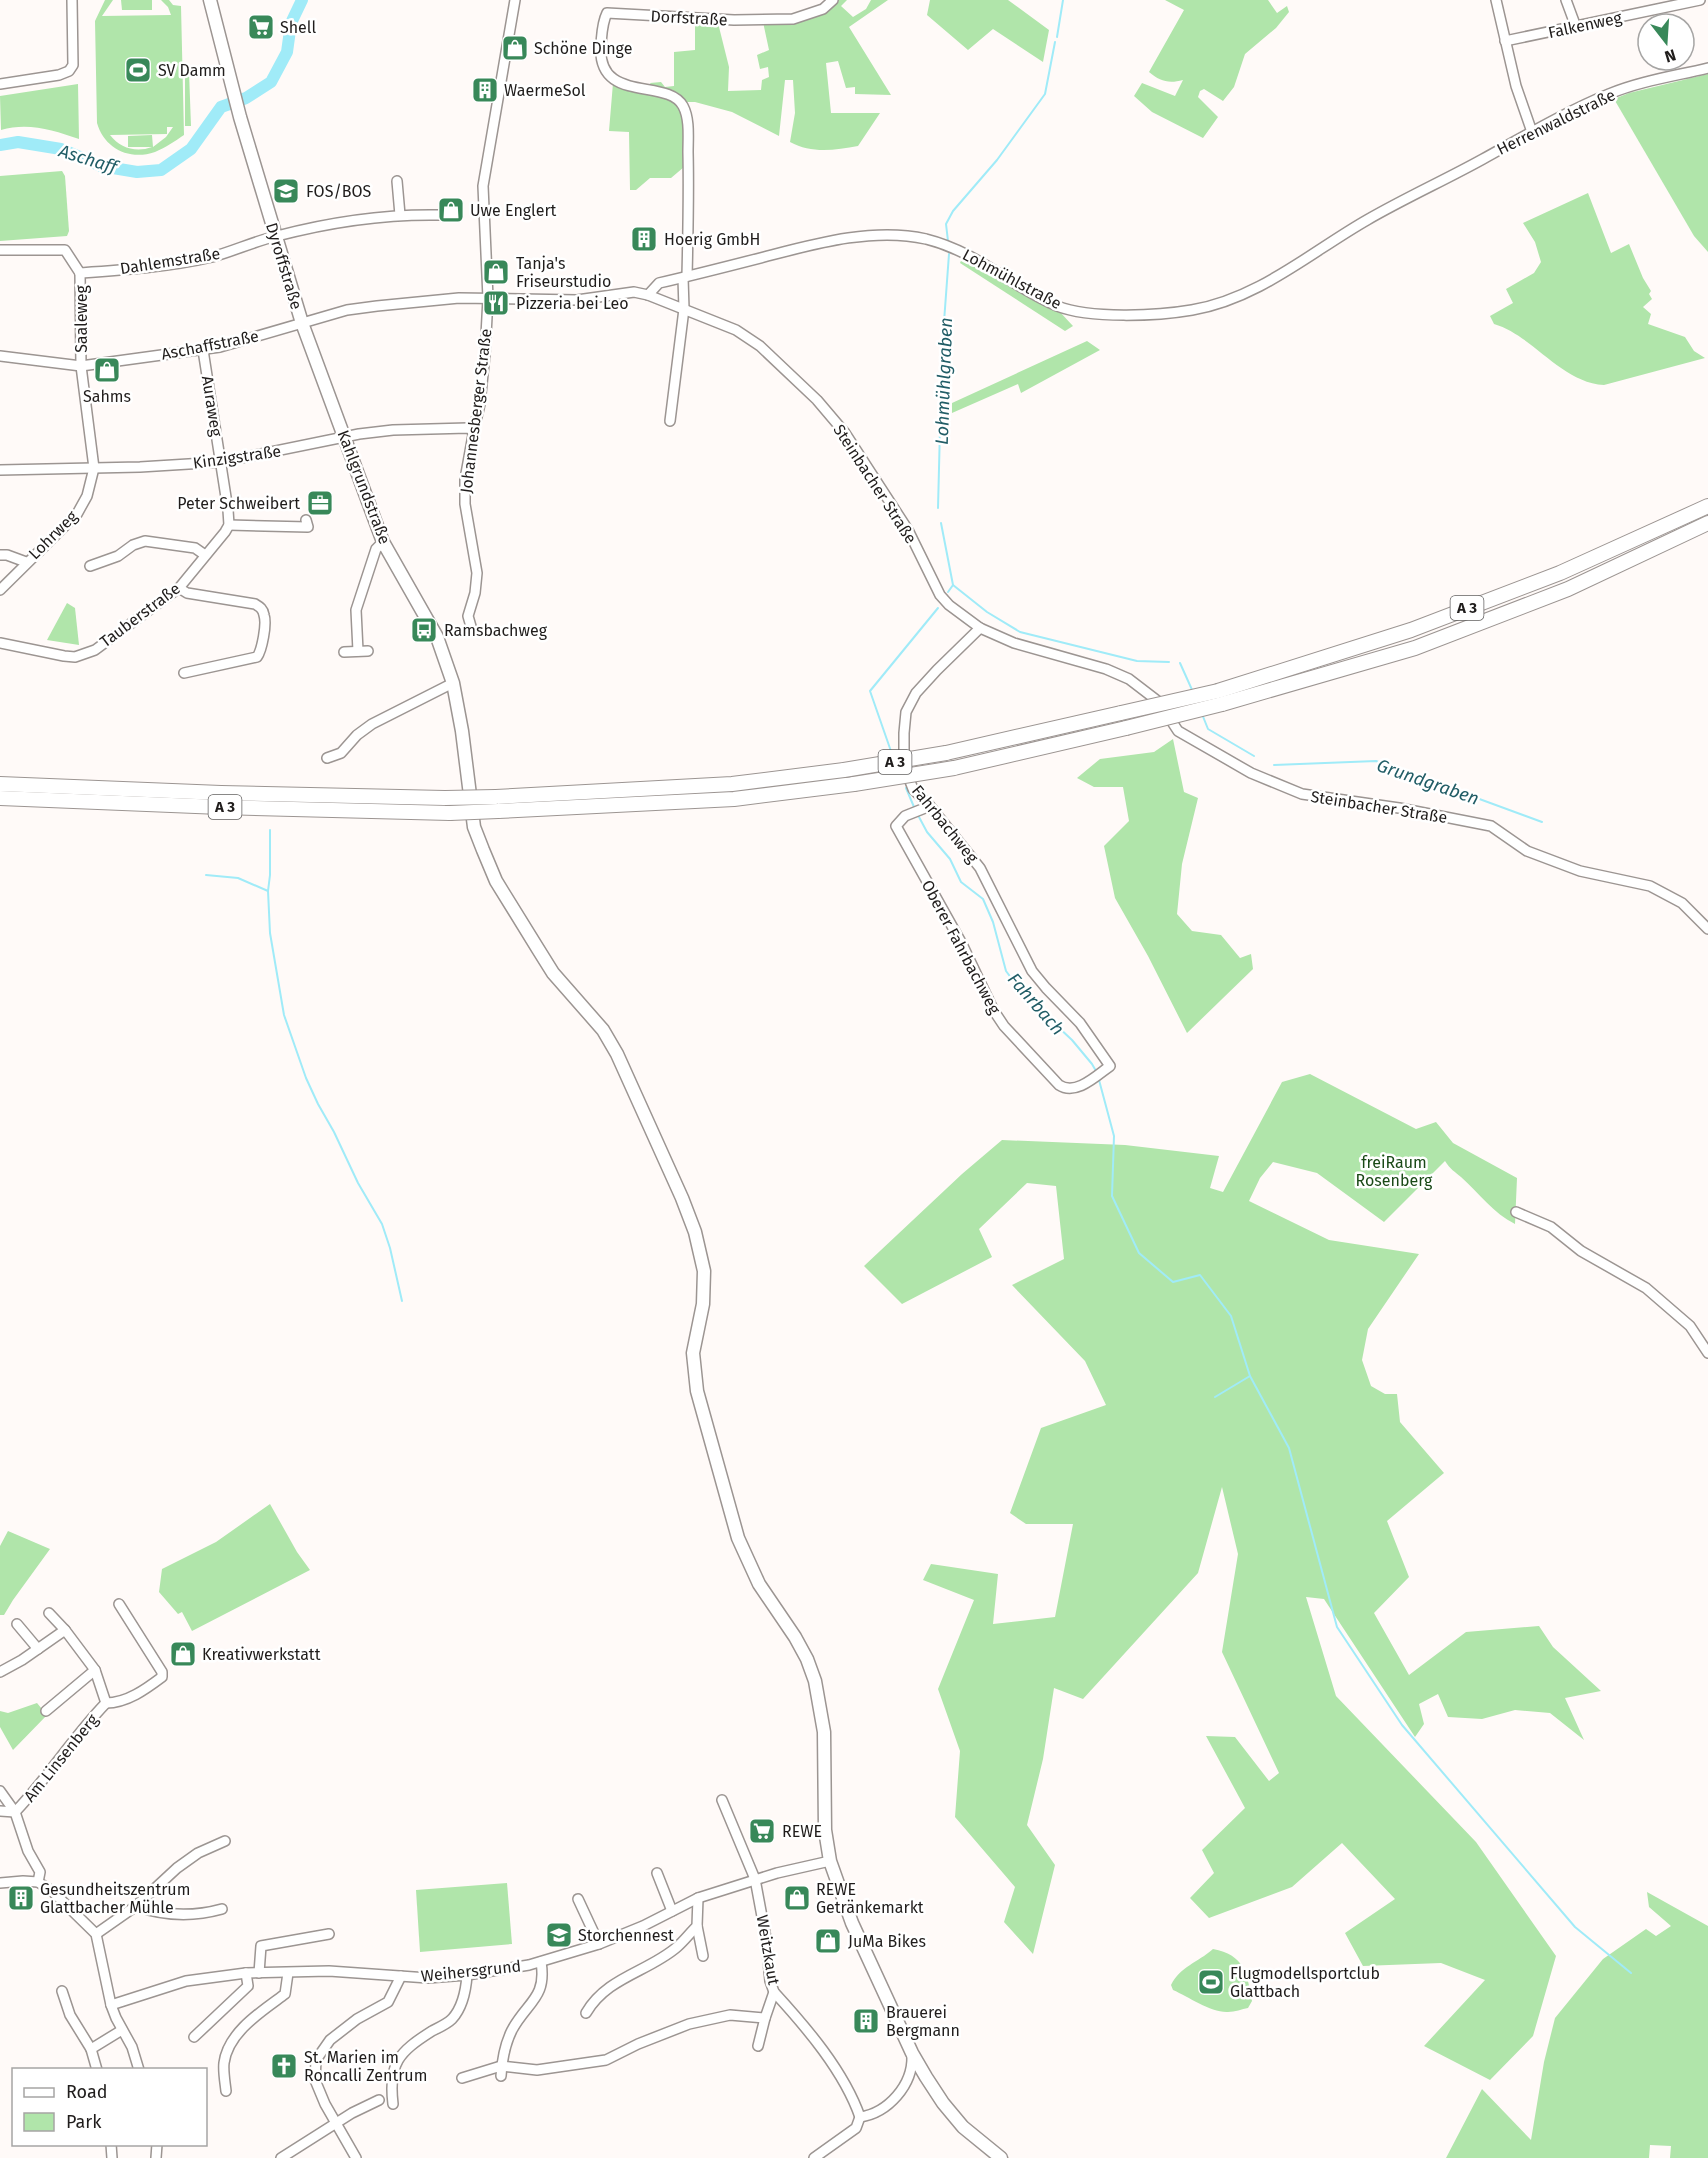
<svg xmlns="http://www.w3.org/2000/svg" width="1708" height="2158" viewBox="0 0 1708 2158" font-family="'Fira Sans',sans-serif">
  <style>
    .green { fill: #b0e5aa; fill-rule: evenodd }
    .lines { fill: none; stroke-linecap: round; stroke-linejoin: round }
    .stream { stroke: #a0ebf8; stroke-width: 2 }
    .river { stroke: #a0ebf8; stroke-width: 12 }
    .minor-casing { stroke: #9c9592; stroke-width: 12 }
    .major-casing { stroke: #9c9592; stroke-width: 15 }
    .highway-casing { stroke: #9c9592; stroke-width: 16 }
    .minor { stroke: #fff; stroke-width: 9 }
    .major { stroke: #fff; stroke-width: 12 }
    .highway { stroke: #fff; stroke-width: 14 }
    .highway-bridge-casing { stroke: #9c9592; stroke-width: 16; stroke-linecap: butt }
    .highway-bridge { stroke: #fff; stroke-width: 14 }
    .labels { text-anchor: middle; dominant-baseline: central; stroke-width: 5; stroke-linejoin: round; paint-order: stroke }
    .shield { fill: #fff; stroke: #636160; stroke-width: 1.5 }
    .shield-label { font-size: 15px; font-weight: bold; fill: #201d1c }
    .street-label { font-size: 16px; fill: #201d1c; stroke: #fff }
    .poi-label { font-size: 16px; fill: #201d1c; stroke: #fff; text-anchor: start }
    .park-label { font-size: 16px; fill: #1a4917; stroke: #fff }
    .water-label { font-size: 18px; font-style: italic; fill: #215d66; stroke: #fff }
  </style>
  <rect width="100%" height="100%" fill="#fffaf8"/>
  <g class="green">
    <path d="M105,0h8l-11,16 69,-1 -3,-8 -7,-7h8l4,5 8,1 3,129c-9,6 -19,13 -29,17 -26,9 -51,-4 -58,-29l-2,-102zM167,127h6l-7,10 -13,10 -1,-12 -24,1v11h24c-16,6 -32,1 -42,-12l57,-1z"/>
    <path d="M121,0h31v10h-30z"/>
    <path d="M836,0h11l-6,6 12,11 13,-8 5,-9h17l-39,27 42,68 -36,-1v-7l-9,1 -8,-27 -12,2 5,50h49l-22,33c-23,4 -46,8 -68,-4l5,-29 -2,-33h-8l-6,56 -47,-24 -37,-10h-10l-10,-6 -22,-7 -3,-6 11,-1 4,5 9,-1v-34l21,-2v-28l23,1 11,44 -1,24 33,-1 1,-10 7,-3 -1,-10 -8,2 -3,-14 12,-5 -6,-28h16z"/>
    <path d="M930,0h78l41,30 -6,32 -50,-33 -25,21 -41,-35z"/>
    <path d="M1165,0h103l9,13 10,-7 2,6 -13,16 -31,26 -11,33 -11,14 -19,-12 -4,2 -2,6 20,20 -15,21 -51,-26 -18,-16 8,-13 33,13 8,-16c-15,4 -23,1 -34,-8l35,-62z"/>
    <path d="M185,72h4l2,54h-6z"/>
    <path d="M1708,74v178l-14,-16 -80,-137 15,-6z"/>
    <path d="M613,83l60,18 8,10 3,10v46l-13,11h-21l-14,12h-6l-1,-58 -20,-1z"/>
    <path d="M78,84l1,55c-26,-9 -51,-17 -78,-9l-1,-34z"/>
    <path d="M62,171l3,5 4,55 -2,5 -67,5v-65z"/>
    <path d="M1588,193l23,60 18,-9 14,34 8,13 -2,3 3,5 -9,8 8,7 -3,10 37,13 9,14 11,7 -101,27c-44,-3 -70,-49 -110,-61l-4,-8 23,-13 -7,-14 28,-16 7,-11 -6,-20 -12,-19z"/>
    <path d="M963,256l96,55 14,15 -8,5 -105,-68z"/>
    <path d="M1087,341l13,9 -79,43 -3,-9 -66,29v-10z"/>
    <path d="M67,603l8,5 4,37 -32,-5z"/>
    <path d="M1173,739l11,53 14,6 -16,66 -5,50 15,17 29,4 19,23 11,-4 2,15 -66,64 -39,-77 -33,-58 -11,-52 25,-25 -6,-34h-29l-17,-9 23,-19 54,-7z"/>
    <path d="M1310,1074l106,55 20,-7 17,21 64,35 -2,46c-22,-11 -35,-30 -54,-47 -6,-5 -11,-8 -16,-16l-61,61 -67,-49 -44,-11 -13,16 -11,23 80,39 90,14 -51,75 -6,31 9,26 14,8h12l3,28 44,51 -57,48 22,56 -35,36 35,62 57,-43 73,-6 14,21 48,44 -36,7 19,42 -34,-27 -35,-3 -33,9 -34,-2 -10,-23 -19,10 5,20 -9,13 -91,-138 -18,-2 30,99 140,146 80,114 -23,80 -43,44 -66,-34 61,-66 -44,-17 -78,3 -18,-33 50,-34 -53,-56 -50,44 -83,31 -19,-20 24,-25 -12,-23 43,-42 -39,-72 29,1 34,44 10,-8 -57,-121 16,-98 -16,-67 -24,86 -115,126 -29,-11 -11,71 -16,66 28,40 -22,89 -29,-32 11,-35 -60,-70 5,-66 -22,-62 36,-89 -51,-20 8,-16 67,10 -5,50 62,-7 18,-93h-47l-16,-11 31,-85 65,-23 -21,-44 -73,-76 52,-26 -8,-73 -29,-3 -48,46 13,28 -90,47 -38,-38 98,-92 40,-34 123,5 94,11 -9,32 13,4 59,-110z"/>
    <path d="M270,1504l27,48 13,18 -118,61 -10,-19 -4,2 -19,-22 3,-23 54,-27z"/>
    <path d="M8,1531l42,18 -37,51 -9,15h-4v-69z"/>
    <path d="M37,1703l10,12 -34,35 -13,-23v-16l8,2z"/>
    <path d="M507,1883l5,61 -92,8 -4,-62z"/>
    <path d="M1647,1892l61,34v232h-38l1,-12 -21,-1 -1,13h-203l36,-69 49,51 13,-78 11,-44 48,-59 43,-30 10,7 15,-10 -22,-19z"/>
    <path d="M1213,1949c31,6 34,23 39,52l-4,7c-6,1 -13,4 -20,4 -17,1 -39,-15 -55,-22l-2,-5c10,-19 26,-22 42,-36z"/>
  </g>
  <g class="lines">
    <g class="stream">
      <path d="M1057,37l6,-37"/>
      <path d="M948,241l-2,-17 7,-13 44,-51 48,-66 10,-52"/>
      <path d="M938,508l4,-159 7,-95"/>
      <path d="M941,523l12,62"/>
      <path d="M953,585l34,27 33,20 117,29 32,1"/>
      <path d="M948,592l5,-7"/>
      <path d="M1180,663l13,29"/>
      <path d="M1202,714l6,15 46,27"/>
      <path d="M893,757l-23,-66 68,-83"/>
      <path d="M1274,765l102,-4 166,61"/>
      <path d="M906,788l8,19"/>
      <path d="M919,817l8,15 23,27 11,23 22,17 10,23 13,49 17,23 49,46 20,24 4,7"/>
      <path d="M270,830v45l-2,16 2,42 14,82 22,63 12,26 16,28 24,51 24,41 8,24 12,53"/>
      <path d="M206,875l32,3 30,13"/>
      <path d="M1099,1080l15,56 -2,60 27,57 34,29 27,-7 31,41 19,60 39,72 48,179 65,98 173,202 56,46"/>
      <path d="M1215,1397l35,-21"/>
    </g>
    <path class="river" d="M0,145l18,-3 43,7 40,17 36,6 24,-2 30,-21 30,-42 25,-9 25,-16 16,-30 4,-29 11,-23"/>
    <defs>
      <g id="minor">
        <path d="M1496,0l20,86 16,46"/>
        <path d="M1566,0l10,27"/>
        <path d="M1505,41l195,-41"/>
        <path d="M0,84l59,-9 10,-4 4,-6 -1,-65"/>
        <path d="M397,181l3,34"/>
        <path d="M0,250h65l15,23"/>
        <path d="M80,273c44,-3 89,-6 132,-16 22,-6 43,-16 65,-21 53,-14 107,-22 162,-21"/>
        <path d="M687,276c1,-41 2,-83 1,-124 0,-14 2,-33 -5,-46 -16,-29 -87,-1 -82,-62 1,-11 1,-21 6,-31l127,7 59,-1 30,-10 10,-9"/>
        <path d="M648,295l11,-12c35,-8 70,-17 105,-26 50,-13 109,-30 162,-18 52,13 84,47 131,67 33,13 100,10 135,4 66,-11 119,-58 175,-90 38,-22 78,-40 116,-61 40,-22 84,-48 126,-65 31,-13 66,-18 99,-26"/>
        <path d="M0,356l81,10 139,-19 127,-37 30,-4 82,-8 118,2 57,-8 14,3 88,35 24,16 57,54 28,33 63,97 32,65 9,10 31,23 34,15 92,26 23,10 30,23 19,29 73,42 51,21 97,14 92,18 36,25 53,20 70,15 32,17 26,26"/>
        <path d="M670,421l14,-112 -1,-31"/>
        <path d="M0,470l140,-3 81,-5 138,-28 34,-4 75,-2 4,2"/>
        <path d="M229,525l79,2 -2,-7"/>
        <path d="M0,555h7l19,7"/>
        <path d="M90,566l28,-10 15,-11 12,-4 50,7 10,7"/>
        <path d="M179,588l8,5 68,11c5,3 8,5 9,11 3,9 -2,35 -7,42l-73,16"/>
        <path d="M0,590l77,-76 10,-18 7,-28 -13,-102 -1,-93"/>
        <path d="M472,630l-4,-14 7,-23 2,-20 -12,-69v-25l8,-44 -1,-5 3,-5 5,-21 5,-50 3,-56 -5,-112 32,-186"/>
        <path d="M0,643l64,13 11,1 20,-7 84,-62 46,-56 4,-7 -1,-15 -25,-160"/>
        <path d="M358,651l-2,-41 20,-61 7,-7"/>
        <path d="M344,652l24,-1"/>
        <path d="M327,758l14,-5 16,-18 15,-11 81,-41"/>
        <path d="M930,806l-25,10 -9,10 66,118 32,67 10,15 55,59c17,11 37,-9 51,-19l-30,-43 -34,-35 -14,-17 -52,-103 -50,-62 -17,-17 -5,-13 -4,-16v-27l2,-21 10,-19 21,-23 43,-42"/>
        <path d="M1516,1212l35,15 30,24 65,37 44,38 18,27"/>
        <path d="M17,1624l21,25"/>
        <path d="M0,1672l22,-12 43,-30"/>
        <path d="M106,1703c21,0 40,-14 56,-26v-5l-43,-68"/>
        <path d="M46,1711l49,-41"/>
        <path d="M0,1791l15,21 13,39 12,21 -2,10"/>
        <path d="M722,1800l33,79 11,59 4,43 4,11c32,35 70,79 86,125"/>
        <path d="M0,1811l15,1"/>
        <path d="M15,1812c33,-34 58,-75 91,-109l-11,-33 -30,-40 -16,-17"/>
        <path d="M657,1873l15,38"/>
        <path d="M0,1883l23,-2 15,1 14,9 44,43 15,71 5,13 16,29 7,23"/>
        <path d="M578,1899l21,45"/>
        <path d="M136,1906c28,10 57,11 86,3"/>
        <path d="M697,1926l6,30"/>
        <path d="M96,1934l40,-28 41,-38 21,-15 27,-12"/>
        <path d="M259,1973l2,-27 68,-12"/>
        <path d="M62,1991l8,24 21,34"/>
        <path d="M111,2005l75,-24 60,-8 83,-2 99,7 39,-3 62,-10 70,-21 44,-18 55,-28 79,-25 53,-12"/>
        <path d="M586,2013c21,-36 62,-41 91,-66 7,-6 13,-14 20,-21l1,-28"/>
        <path d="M194,2037l54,-51 -2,-13"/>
        <path d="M758,2046l7,-28 9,-26"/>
        <path d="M97,2070l-6,-21 31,-19"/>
        <path d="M501,2076c1,-16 4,-32 11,-46 15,-28 35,-32 29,-68"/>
        <path d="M462,2078l39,-12 36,4 69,-10 32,-16 51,-20 41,-9 35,3"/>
        <path d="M226,2091c-1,-9 -3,-20 -2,-28 4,-31 38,-52 61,-69l3,-21"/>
        <path d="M393,2104c-5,-41 6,-52 39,-73 6,-3 15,-7 20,-12 11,-12 14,-29 15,-44"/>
        <path d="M860,2117c28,-4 53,-32 52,-61"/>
        <path d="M111,2144l1,14"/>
        <path d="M156,2158l1,-14"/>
        <path d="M281,2158l71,-45 27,-13"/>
        <path d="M356,2158l-31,-54 -10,-24 1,-20 14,-20 27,-21 31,-17 13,-26"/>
        <path d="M814,2158l42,-30 4,-11"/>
      </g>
      <path id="major" d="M210,0l30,117 62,206 81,219 54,95 16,46 9,48 12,96 9,23 13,31 42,68 15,24 50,57 14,24 65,144 13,34 9,39 -1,33 -10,49 4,38 41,147 21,46 36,53 12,22 8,22 9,51 1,98 5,31 22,62 60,130 14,24 17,26 20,24 38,31"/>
      <g id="highway">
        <path d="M1218,691l193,-61 149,-57 148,-67"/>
        <path d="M1222,704l193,-56 153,-59 140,-66"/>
        <path d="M946,753l175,-40"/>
        <path d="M954,768l172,-40"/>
        <path d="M0,784l221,9 224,5"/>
        <path d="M496,797l236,-13 112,-14"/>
        <path d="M0,798l220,9 230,6"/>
        <path d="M498,811l236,-12 120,-15"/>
      </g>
    </defs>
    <use href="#minor" class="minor-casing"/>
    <use href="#major" class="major-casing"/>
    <use href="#highway" class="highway-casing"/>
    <use href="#minor" class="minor"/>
    <use href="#major" class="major"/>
    <use href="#highway" class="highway"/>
    <defs>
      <g id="highway-bridge">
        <path d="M1121,713l97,-22"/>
        <path d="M1126,728l96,-24"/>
        <path d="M844,770l102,-17"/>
        <path d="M854,784l100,-16"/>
        <path d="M445,798l51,-1"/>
        <path d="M450,813l48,-2"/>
      </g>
    </defs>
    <use href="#highway-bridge" class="highway-bridge-casing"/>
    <use href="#highway-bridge" class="highway-bridge"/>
  </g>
  <defs>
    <symbol id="supermarket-square" viewBox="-11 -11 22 22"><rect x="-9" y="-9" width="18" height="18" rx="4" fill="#388859" stroke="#fff"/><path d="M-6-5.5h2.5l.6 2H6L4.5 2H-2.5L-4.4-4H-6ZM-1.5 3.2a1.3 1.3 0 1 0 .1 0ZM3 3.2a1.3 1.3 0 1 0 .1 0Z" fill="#fff"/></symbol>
    <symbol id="shop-square" viewBox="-11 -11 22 22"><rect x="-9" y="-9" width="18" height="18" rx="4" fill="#388859" stroke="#fff"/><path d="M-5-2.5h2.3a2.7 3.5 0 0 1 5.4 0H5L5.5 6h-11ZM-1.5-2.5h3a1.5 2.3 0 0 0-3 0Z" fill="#fff"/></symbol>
    <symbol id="stadium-square" viewBox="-11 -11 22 22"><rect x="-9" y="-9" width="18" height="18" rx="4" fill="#388859" stroke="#fff"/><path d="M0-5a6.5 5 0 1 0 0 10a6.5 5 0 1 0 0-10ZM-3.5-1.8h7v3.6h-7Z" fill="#fff"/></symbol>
    <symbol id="building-square" viewBox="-11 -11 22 22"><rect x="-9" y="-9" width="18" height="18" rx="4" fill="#388859" stroke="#fff"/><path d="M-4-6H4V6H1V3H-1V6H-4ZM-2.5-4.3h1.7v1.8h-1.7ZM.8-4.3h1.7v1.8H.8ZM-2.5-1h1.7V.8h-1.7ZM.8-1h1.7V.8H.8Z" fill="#fff"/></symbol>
    <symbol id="school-square" viewBox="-11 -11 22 22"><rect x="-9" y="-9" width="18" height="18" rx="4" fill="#388859" stroke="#fff"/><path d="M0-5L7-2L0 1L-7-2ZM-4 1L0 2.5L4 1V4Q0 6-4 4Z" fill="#fff"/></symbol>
    <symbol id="restaurant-square" viewBox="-11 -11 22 22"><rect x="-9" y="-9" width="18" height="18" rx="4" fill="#388859" stroke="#fff"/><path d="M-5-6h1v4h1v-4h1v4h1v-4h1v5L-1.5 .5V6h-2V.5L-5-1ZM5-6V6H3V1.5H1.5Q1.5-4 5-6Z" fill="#fff"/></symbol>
    <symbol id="office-square" viewBox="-11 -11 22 22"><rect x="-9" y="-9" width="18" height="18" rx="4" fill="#388859" stroke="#fff"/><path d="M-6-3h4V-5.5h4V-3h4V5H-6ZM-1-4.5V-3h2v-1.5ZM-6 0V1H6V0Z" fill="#fff"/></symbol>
    <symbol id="bus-square" viewBox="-11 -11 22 22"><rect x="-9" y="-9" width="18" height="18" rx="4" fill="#388859" stroke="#fff"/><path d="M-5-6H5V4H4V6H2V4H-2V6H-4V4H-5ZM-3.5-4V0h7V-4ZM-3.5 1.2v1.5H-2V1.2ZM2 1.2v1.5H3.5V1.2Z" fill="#fff"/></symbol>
    <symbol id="church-square" viewBox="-11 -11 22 22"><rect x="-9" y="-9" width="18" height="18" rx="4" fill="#388859" stroke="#fff"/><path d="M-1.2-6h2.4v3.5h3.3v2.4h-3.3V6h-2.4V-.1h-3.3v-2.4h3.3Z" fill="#fff"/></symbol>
  </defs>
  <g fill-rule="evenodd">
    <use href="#supermarket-square" x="246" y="12" width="30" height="30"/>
    <use href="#shop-square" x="500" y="33" width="30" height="30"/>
    <use href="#stadium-square" x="123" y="55" width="30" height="30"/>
    <use href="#building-square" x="470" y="75" width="30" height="30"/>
    <use href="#school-square" x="271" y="176" width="30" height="30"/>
    <use href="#shop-square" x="436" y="195" width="30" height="30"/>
    <use href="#building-square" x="629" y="224" width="30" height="30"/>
    <use href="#shop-square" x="481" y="257" width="30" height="30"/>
    <use href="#restaurant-square" x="481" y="288" width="30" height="30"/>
    <use href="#shop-square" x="92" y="355" width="30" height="30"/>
    <use href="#office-square" x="305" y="488" width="30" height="30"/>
    <use href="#bus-square" x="409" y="615" width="30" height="30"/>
    <use href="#shop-square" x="168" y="1639" width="30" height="30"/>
    <use href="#supermarket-square" x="747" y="1816" width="30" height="30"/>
    <use href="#building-square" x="6" y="1883" width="30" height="30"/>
    <use href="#shop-square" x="782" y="1883" width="30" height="30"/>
    <use href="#school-square" x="544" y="1920" width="30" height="30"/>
    <use href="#shop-square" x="813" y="1926" width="30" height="30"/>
    <use href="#stadium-square" x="1196" y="1967" width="30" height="30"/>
    <use href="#building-square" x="851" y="2006" width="30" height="30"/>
    <use href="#church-square" x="269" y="2051" width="30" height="30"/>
  </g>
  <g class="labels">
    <g class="shield">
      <rect x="1450.5" y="596" width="33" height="24" rx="4.5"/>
      <rect x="878.5" y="750" width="33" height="24" rx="4.5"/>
      <rect x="208.5" y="795" width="33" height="24" rx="4.5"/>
    </g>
    <g class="shield-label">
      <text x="1467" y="608">A 3</text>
      <text x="895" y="762">A 3</text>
      <text x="225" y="807">A 3</text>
    </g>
    <g class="street-label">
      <text transform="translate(689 18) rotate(3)">Dorfstraße</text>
      <text transform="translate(1585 25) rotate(-12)">Falkenweg</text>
      <text transform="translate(1556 122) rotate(-26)">Herrenwaldstraße</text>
      <text transform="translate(170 261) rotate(-9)">Dahlemstraße</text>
      <text transform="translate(284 266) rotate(73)">Dyroffstraße</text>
      <text transform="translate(1012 279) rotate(28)">Lohmühlstraße</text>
      <text transform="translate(81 319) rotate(-90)">Saaleweg</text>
      <text transform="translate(210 345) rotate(-11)">Aschaffstraße</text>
      <text transform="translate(212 406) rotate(81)">Auraweg</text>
      <text transform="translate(476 411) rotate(-83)">Johannesberger Straße</text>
      <text transform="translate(237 457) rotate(-8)">Kinzigstraße</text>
      <text transform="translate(875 484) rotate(57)">Steinbacher Straße</text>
      <text transform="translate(364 487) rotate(69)">Kahlgrundstraße</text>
      <text transform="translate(53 535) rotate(-45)">Lohrweg</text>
      <text transform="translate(140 615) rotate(-37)">Tauberstraße</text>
      <text transform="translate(1379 807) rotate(9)">Steinbacher Straße</text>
      <text transform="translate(945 824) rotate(51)">Fahrbachweg</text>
      <text transform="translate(961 947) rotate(62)">Oberer Fahrbachweg</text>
      <text transform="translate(61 1758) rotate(-51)">Am Linsenberg</text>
      <text transform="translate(768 1950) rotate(80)">Weitzkaut</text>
      <text transform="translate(471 1971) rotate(-6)">Weihersgrund</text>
    </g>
    <g class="poi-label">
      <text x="280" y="27">Shell</text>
      <text x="534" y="48">Schöne Dinge</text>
      <text x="158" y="70">SV Damm</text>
      <text x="504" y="90">WaermeSol</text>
      <text x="306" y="191">FOS/BOS</text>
      <text x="470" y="210">Uwe Englert</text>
      <text x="664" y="239">Hoerig GmbH</text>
      <text x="516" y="263">Tanja's<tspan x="516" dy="18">Friseurstudio</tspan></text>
      <text x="516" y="303">Pizzeria bei Leo</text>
      <text x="107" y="396" text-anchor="middle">Sahms</text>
      <text x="300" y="503" text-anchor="end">Peter Schweibert</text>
      <text x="444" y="630">Ramsbachweg</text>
      <text x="202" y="1654">Kreativwerkstatt</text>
      <text x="782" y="1831">REWE</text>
      <text x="40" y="1889">Gesundheitszentrum<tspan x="40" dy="18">Glattbacher Mühle</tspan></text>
      <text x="816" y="1889">REWE<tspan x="816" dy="18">Getränkemarkt</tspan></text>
      <text x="578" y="1935">Storchennest</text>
      <text x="848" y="1941">JuMa Bikes</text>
      <text x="1230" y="1973">Flugmodellsportclub<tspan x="1230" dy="18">Glattbach</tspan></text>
      <text x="886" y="2012">Brauerei<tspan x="886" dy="18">Bergmann</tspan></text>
      <text x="304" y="2057">St. Marien im<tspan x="304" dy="18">Roncalli Zentrum</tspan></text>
    </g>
    <g class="park-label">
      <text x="1394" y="1162">freiRaum<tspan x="1394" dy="18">Rosenberg</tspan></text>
    </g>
    <g class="water-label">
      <text transform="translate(88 159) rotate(17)">Aschaff</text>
      <text transform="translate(944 381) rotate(-88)">Lohmühlgraben</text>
      <text transform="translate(1428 782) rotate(19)">Grundgraben</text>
      <text transform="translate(1036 1004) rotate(49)">Fahrbach</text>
    </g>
  </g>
  <rect x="12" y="2068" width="195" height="78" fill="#ffffff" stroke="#a6a5a4" stroke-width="1.5"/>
  <rect x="24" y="2088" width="30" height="9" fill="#ffffff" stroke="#a6a5a4" stroke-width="1.5"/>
  <text x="66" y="2098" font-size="18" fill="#201d1c">Road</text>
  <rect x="24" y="2113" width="30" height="18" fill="#b0e5aa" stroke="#a6a5a4" stroke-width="1.5"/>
  <text x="66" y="2128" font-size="18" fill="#201d1c">Park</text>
  <g transform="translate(1666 42) rotate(163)"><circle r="28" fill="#ffffff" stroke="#a6a5a4" stroke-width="1.5"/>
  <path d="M0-4.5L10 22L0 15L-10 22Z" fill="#388859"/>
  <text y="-9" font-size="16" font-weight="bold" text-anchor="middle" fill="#201d1c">N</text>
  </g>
</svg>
